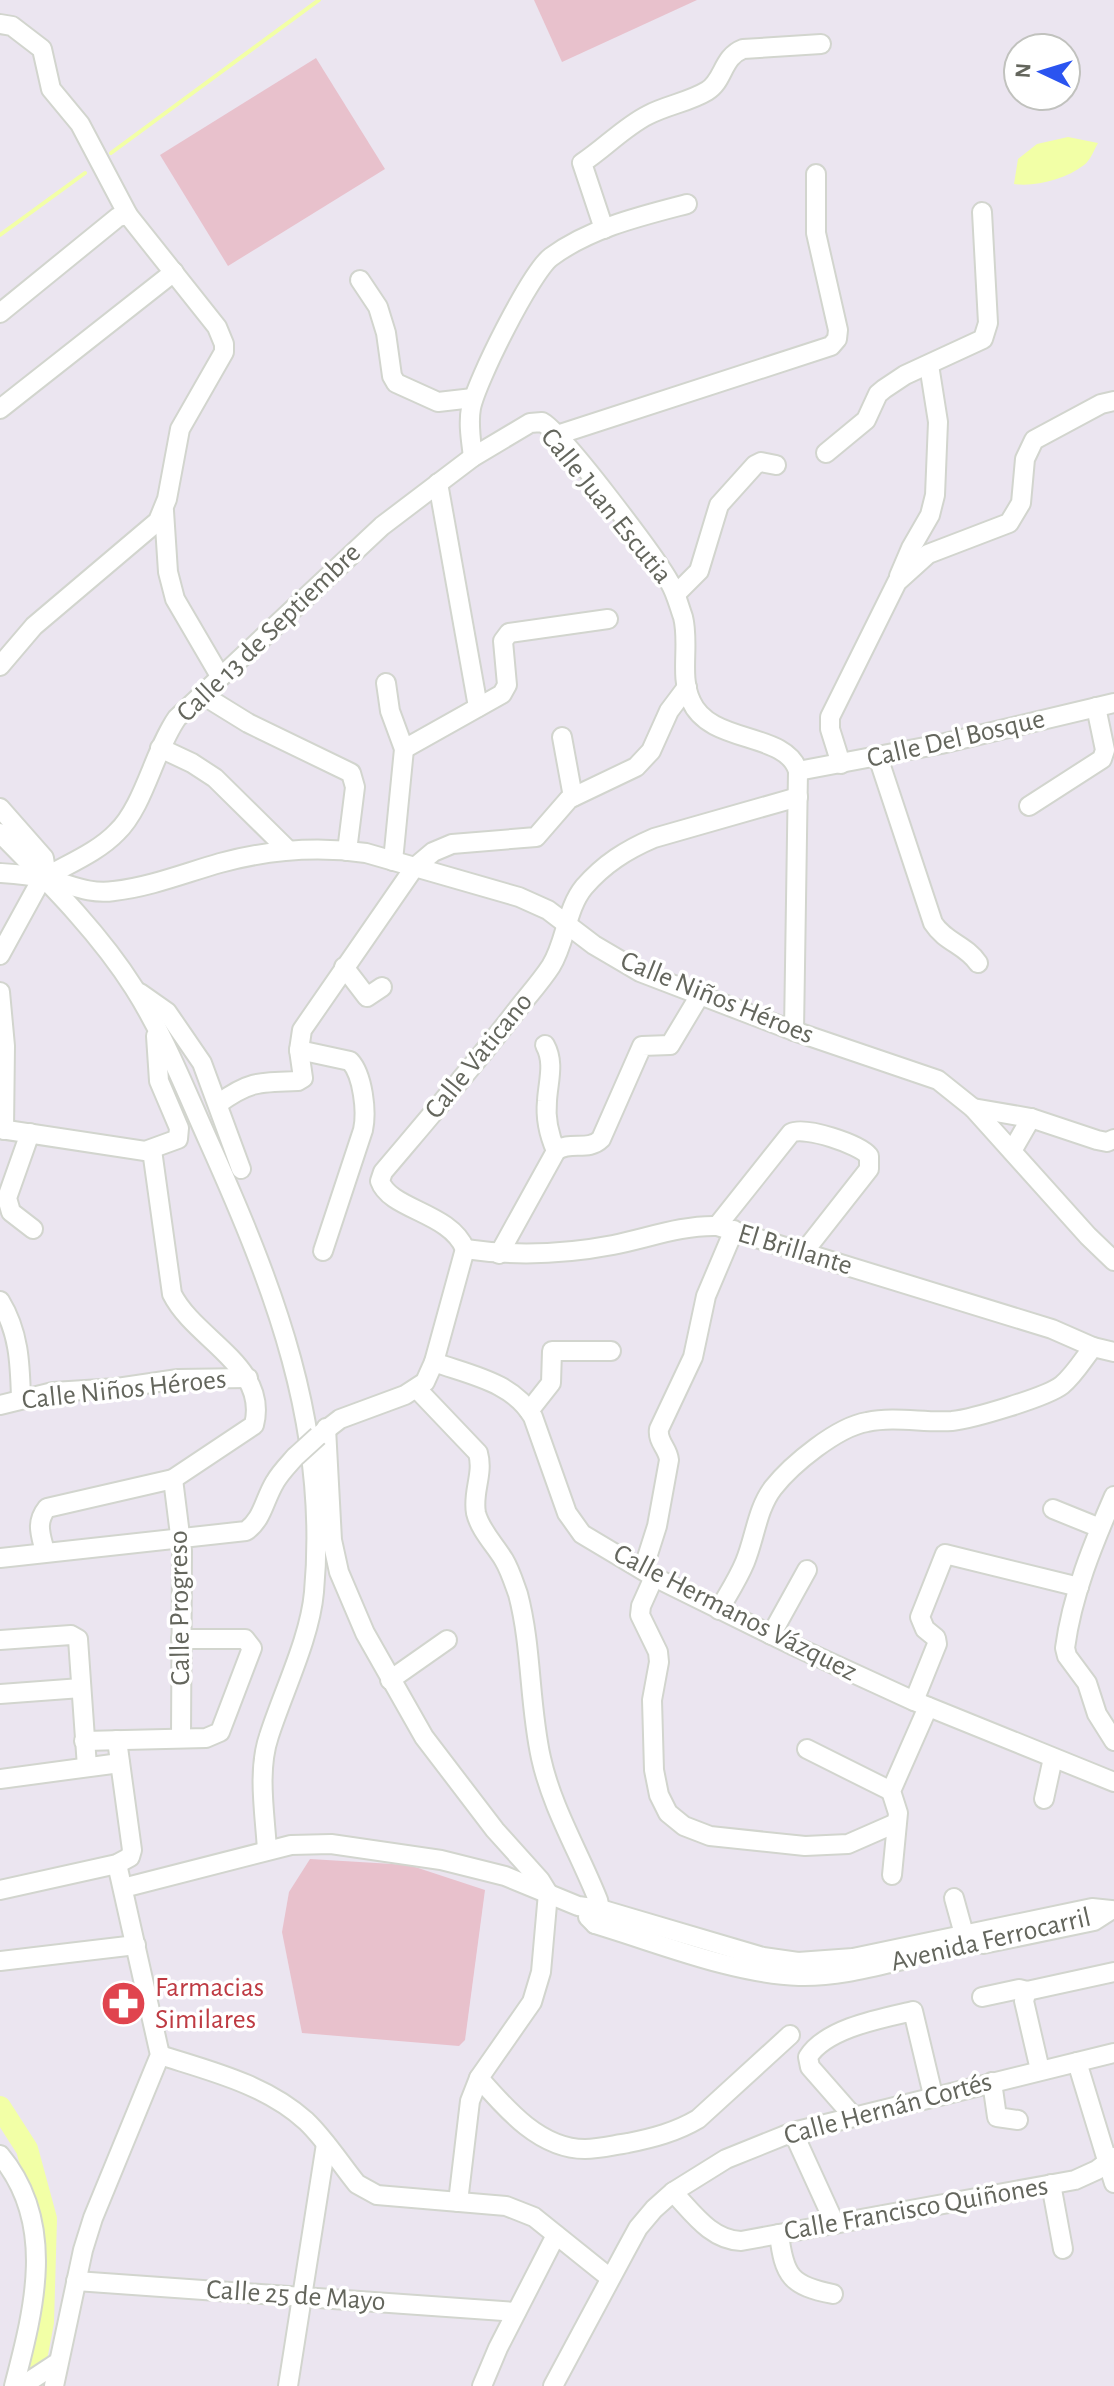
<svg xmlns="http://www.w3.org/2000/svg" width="1114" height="2386" viewBox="0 0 1114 2386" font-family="'Alegreya Sans',sans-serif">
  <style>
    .green { fill: #e8c1cc }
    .water { fill: #f2ffa6 }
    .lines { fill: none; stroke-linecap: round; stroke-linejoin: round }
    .stream { stroke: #f2ffa6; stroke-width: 4 }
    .river { stroke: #f2ffa6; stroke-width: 22 }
    .minor-casing { stroke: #d2d5ce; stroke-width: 22 }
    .minor { stroke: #fff; stroke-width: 18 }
    .minor-bridge-casing { stroke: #d2d5ce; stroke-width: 22; stroke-linecap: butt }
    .minor-bridge { stroke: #fff; stroke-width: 18 }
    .labels { text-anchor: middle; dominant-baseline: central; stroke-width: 7; stroke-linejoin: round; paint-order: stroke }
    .street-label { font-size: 28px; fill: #64665d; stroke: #fff }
    .health-label { font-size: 28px; fill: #be3a42; stroke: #fff; text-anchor: start }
  </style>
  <rect width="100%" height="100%" fill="#ebe5f0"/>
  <g class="green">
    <path d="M534,0h163l-135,62z"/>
    <path d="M316,58l69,111 -157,97 -68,-111z"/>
    <path d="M310,1859l99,6 76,25 -20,150 -6,6 -157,-13 -20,-101 7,-40z"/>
  </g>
  <path class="water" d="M1068,137l30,6c-4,7 -8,18 -14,22 -18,14 -48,22 -70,19l4,-25 19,-15z"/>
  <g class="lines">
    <g class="stream">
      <path d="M111,153l208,-153"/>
      <path d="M0,235l85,-62"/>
    </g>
    <path class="river" d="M0,2107l27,42 19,70 -3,103 -12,64"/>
    <defs>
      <g id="minor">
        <path d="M0,24l12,2 30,23 9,40 29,35 48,91 89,112 7,17v8l-44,77 -13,70 -9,22 -124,105 -34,40"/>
        <path d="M604,229l-22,-66c23,-15 42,-36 66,-48 19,-10 41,-13 59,-24 17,-10 15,-34 36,-42l78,-5"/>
        <path d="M360,280l18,27 8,26 6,43 4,7 42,19 35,-4"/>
        <path d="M0,313l118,-96 10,-2"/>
        <path d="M0,409l174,-137"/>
        <path d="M557,435l274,-89 6,-7 1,-9 -22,-97v-59"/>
        <path d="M826,453l40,-33 12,-26 6,-5 21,-14 78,-36 5,-16 -6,-111"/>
        <path d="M473,457c-2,-17 -5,-33 -2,-49 5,-26 60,-136 80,-151 39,-29 90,-41 136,-53"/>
        <path d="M438,483l40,224"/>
        <path d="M164,511l4,61 7,27 45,77"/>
        <path d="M899,576l12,-28 19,-33 5,-20 3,-73 -9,-57"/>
        <path d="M676,594l23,-23 20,-66 36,-40 6,-3 15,3"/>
        <path d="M386,683l4,28 14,38 -11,112"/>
        <path d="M201,694l47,29 103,50 4,14 -8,64"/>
        <path d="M562,737l11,60"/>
        <path d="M160,748l32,15 23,15 73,72"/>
        <path d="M404,749l98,-55 5,-9 -4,-44 6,-8 99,-14"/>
        <path d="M878,757l55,166c12,19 33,22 45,40"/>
        <path d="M841,764l-11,-35v-12l67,-135 31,-28 81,-31 12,-20 4,-44 9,-19 67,-36 13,-3"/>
        <path d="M798,771l143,-27 173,-41"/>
        <path d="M1029,806l73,-47 3,-9 -9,-43"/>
        <path d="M0,808l44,50 2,13 -46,84"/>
        <path d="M0,833c47,48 98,98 134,155 30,47 51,101 74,152 66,147 121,287 106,452 -4,46 -31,100 -45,144 -12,35 -4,78 -2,114"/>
        <path d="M0,873c14,1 29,2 43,5 25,5 44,17 71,13 36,-4 71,-18 106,-28 48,-13 97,-17 146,-10l153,44 29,13 46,35 46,27 154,59 144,49 35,28 115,128 26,25"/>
        <path d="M44,878c24,-14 54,-26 73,-46 27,-26 37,-81 60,-114l205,-192 91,-69 57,-34 12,-1c19,9 115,137 128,161 6,10 9,23 13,34 7,27 -4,59 8,84 19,44 95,30 107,70l-4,260"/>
        <path d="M344,967l23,30 15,-10"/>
        <path d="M0,992l5,54 -1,84"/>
        <path d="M140,993l27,19 35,51 39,106"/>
        <path d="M545,1045c10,18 3,37 2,56 -2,19 2,34 9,50"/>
        <path d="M299,1050l51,11c13,14 17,51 13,69l-40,121"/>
        <path d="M218,1104c31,-23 42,-22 80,-23l5,-3 -4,-28 3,-20 112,-162 19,-16 19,-8 84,-7 33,-38 67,-32 15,-16 18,-40 18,-24"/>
        <path d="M973,1108l58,10 66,22 10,2 7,-3"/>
        <path d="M0,1129l145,22 33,-12 1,-11 -20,-47 -3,-45"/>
        <path d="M30,1133l-23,65 4,14 22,17"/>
        <path d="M1012,1151l19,-33"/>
        <path d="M717,1226l74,-93c14,-7 68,11 78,23v13l-66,84"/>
        <path d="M465,1249c-15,-37 -75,-39 -85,-68l3,-9c44,-52 88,-103 130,-157 12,-16 27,-32 38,-49 15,-24 15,-57 33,-79 20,-23 42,-37 70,-49l144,-41"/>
        <path d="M465,1249c48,7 101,5 148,-4 35,-7 69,-20 104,-19l335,103 41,18 21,5"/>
        <path d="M499,1254l57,-103c14,-11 32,1 45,-12l41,-93 28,-1 30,-50"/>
        <path d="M0,1301c19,31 20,62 21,97"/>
        <path d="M434,1362c36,13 79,20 99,55l34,96 15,21 72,43 138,68 122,56 200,81"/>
        <path d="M417,1389l61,64c6,21 -6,39 -2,60 4,17 19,32 28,47 6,10 10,23 14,34 14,53 11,110 23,164 11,50 38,94 57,142l2,9 -5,15"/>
        <path d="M0,1405l53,-13 64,-4 61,-9 70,-1"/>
        <path d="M529,1411l22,-28 1,-32h59"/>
        <path d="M326,1428l6,112 7,32 26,61 59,104 71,93 45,50 8,13 -7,79 -9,30 -53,76 -9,23 -12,101"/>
        <path d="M318,1436l22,-17 65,-24 20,-13 9,-20 31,-113"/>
        <path d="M173,1479l9,72 -1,186"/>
        <path d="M1114,1496c-21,48 -42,99 -49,152l2,8 20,27 10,31 17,27"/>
        <path d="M1053,1509l47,19"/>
        <path d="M45,1552c-4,-17 -10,-29 2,-44l126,-29 81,-54c15,-59 -59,-85 -82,-131l-20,-144"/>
        <path d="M0,1558l246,-27c17,-12 18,-31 29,-49 5,-9 13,-17 20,-25"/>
        <path d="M643,1570l14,-44 12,-66c-1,-12 -12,-18 -10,-31l34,-72 13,-61 28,-66"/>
        <path d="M654,1577l-13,29 -1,9 18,37 1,10 -7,38 2,70 5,25 9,18 16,13 26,10 95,10 43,-2 48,-21"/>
        <path d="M719,1610c9,-16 19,-31 26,-48 10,-24 12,-53 28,-74 19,-24 64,-61 94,-66 28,-6 57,1 85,-1 20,-2 95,-24 110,-36 12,-10 21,-25 31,-38"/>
        <path d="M771,1635l36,-65"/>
        <path d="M0,1640l71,-5 7,4 9,128"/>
        <path d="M390,1680l57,-40"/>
        <path d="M0,1694l81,-6"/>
        <path d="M914,1701l23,-57 -1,-6 -11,-9 -5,-12 25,-63 134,33"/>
        <path d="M84,1741l122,-3 14,-6 32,-84 -7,-9h-64"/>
        <path d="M807,1749l84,42"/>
        <path d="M0,1779l120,-16"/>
        <path d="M1044,1799l9,-41"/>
        <path d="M892,1875l6,-62 -7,-22 37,-84"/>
        <path d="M123,1888l168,-43 40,-1 110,16 64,16 73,30 22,3 163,48 35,5 55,-4 239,-50 19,2"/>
        <path d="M0,1890l117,-26 13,-7 2,-7 -15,-110"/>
        <path d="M954,1898l13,47"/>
        <path d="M588,1917l7,7 19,6c57,18 125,44 185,46 36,1 70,-8 104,-16"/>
        <path d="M983,1944l111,-23 17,-11"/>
        <path d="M0,1961l136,-16"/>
        <path d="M1027,1991l-3,10 16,69"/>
        <path d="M982,1997l37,-8 8,2 87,-19"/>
        <path d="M160,2055c50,16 105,29 146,66 19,18 34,42 51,63l20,11 129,11 28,11 76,61"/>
        <path d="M1077,2062l37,121"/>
        <path d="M479,2078c27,31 61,71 106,71 14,0 29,-4 43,-6 25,-5 48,-11 70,-24l92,-84"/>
        <path d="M992,2082l5,35 21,3"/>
        <path d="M853,2116l-43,-49 -2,-10c18,-29 75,-39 105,-46l20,84"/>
        <path d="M793,2132l42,92"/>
        <path d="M0,2155c57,68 34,154 14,231"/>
        <path d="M1051,2184l12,65"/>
        <path d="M673,2192c20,21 38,48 68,49l334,-61 22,-10 17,-13"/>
        <path d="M779,2234c5,42 12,52 54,60"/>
        <path d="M76,2281l440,31"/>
        <path d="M22,2386l35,-23"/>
        <path d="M54,2386l29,-136 10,-32 67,-163 -43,-191"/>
        <path d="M288,2386l38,-242"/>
        <path d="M482,2386l16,-38 58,-113"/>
        <path d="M553,2386l73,-136 12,-22 16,-19 19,-17 53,-33 67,-27 321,-79"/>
      </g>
    </defs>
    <use href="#minor" class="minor-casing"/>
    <use href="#minor" class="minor"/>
    <defs>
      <path id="minor-bridge" d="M295,1457l23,-21"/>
    </defs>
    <use href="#minor-bridge" class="minor-bridge-casing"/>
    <use href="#minor-bridge" class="minor-bridge"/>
  </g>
  <defs>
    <symbol id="pharmacy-disc" viewBox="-11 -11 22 22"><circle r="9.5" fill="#e0444e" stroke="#fff"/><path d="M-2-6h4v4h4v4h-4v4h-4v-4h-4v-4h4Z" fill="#fff"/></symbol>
  </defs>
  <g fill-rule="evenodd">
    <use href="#pharmacy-disc" x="98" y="1978" width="51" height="51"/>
  </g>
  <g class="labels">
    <g class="street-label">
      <text transform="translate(606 506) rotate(51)">Calle Juan Escutia</text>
      <text transform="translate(269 633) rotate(-44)">Calle 13 de Septiembre</text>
      <text transform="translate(956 739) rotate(-13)">Calle Del Bosque</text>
      <text transform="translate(717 998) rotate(22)">Calle Niños Héroes</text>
      <text transform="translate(479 1056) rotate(-51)">Calle Vaticano</text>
      <text transform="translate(795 1250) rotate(17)">El Brillante</text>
      <text transform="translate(124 1390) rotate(-6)">Calle Niños Héroes</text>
      <text transform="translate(180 1608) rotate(-91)">Calle Progreso</text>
      <text transform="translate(735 1613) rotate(27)">Calle Hermanos Vázquez</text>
      <text transform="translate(991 1940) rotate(-13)">Avenida Ferrocarril</text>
      <text transform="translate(888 2109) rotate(-15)">Calle Hernán Cortés</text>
      <text transform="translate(916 2209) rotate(-10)">Calle Francisco Quiñones</text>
      <text transform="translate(296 2296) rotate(4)">Calle 25 de Mayo</text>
    </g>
    <g class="health-label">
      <text x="155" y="1988">Farmacias<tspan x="155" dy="32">Similares</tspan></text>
    </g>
  </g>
  <g transform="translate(1042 72) rotate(274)"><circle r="38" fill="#ffffff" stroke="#c1c2be" stroke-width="2"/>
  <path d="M0-6L14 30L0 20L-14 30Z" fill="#2b54f0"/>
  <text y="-12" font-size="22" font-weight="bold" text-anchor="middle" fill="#64665d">N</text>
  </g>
</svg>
